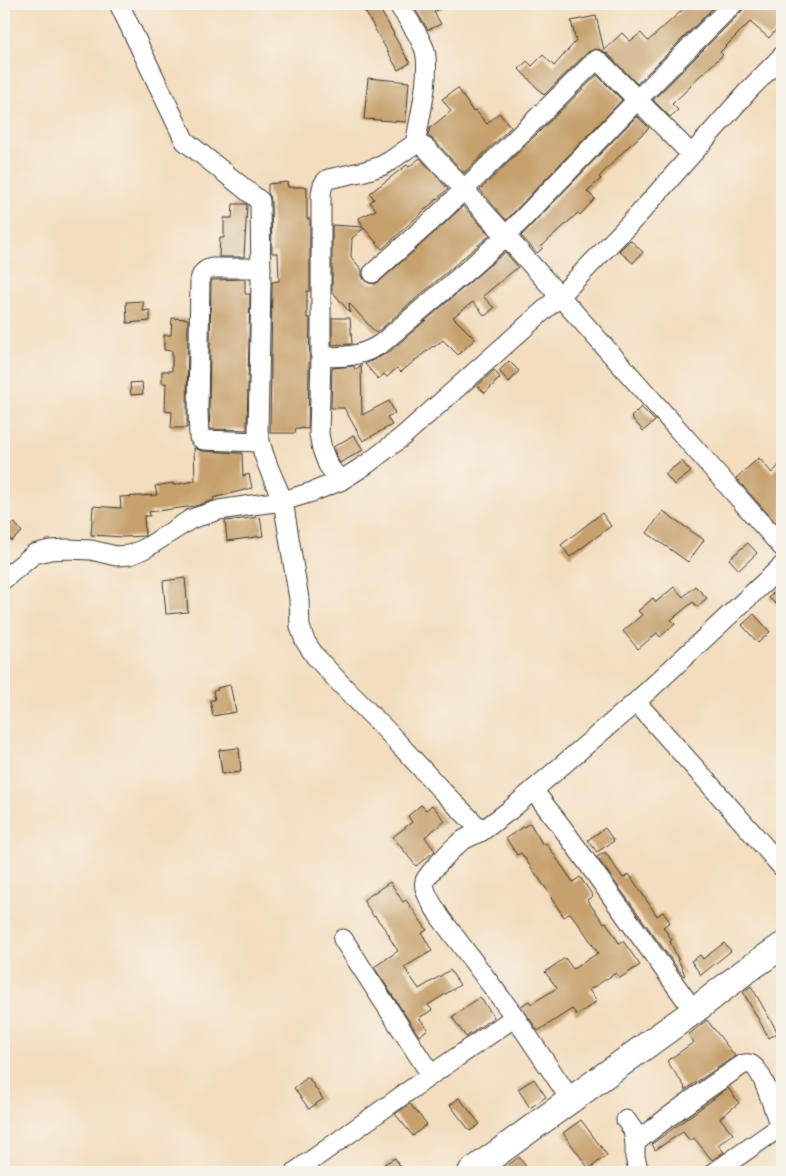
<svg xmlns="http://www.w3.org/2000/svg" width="786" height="1176" viewBox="0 0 786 1176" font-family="Itim,sans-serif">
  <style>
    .building { fill: #c6a06d }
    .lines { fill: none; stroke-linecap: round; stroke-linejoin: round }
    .minor-casing { stroke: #3c3934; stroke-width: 21 }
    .highway-casing { stroke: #3c3934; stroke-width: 28 }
    .minor { stroke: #fff; stroke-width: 19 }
    .highway { stroke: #fff; stroke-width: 26 }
  </style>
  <rect width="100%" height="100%" fill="#f7f3e8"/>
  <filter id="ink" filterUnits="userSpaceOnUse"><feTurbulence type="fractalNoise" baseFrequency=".02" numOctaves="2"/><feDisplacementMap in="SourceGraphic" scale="10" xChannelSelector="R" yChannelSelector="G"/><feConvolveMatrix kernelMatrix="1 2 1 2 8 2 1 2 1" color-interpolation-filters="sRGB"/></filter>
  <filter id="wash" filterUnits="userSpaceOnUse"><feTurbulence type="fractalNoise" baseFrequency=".0096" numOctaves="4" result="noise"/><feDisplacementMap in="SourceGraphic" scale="20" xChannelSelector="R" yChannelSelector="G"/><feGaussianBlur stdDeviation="1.12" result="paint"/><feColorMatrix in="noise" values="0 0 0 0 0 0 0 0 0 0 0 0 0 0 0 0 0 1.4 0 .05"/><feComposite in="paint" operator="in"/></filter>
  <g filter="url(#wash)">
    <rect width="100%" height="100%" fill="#f3ddbf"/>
    <g id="blocks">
      <g class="building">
        <path d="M361,4h16l17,30h-1l17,29 -12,7z"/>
        <path d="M412,4h37l-15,8 7,12 -13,6z"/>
        <path d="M689,4h28l-80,80 -29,-30 -7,-4 -6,-1 -7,3 -44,43 -25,-26 8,-8 5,5 11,-11 11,11 22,-25 -5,-20 25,-5 8,34 18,-17 8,8 11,-8 7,8z"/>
        <path d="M744,4h38v19l-13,15 -19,-16 -30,30 3,3 -33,30 1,1 -19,18 6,6 -8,7 -17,-17 88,-88 3,-5z"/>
        <path d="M597,75l25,25 -116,120 -26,-30z"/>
        <path d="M368,78l41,4 -3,40 -42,-3z"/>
        <path d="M458,88l15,24 2,-2 12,14 12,-11 12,14 -47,46 -30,-33 -6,-4 2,-8 21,-17 -9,-12z"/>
        <path d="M637,116l12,12 -22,20 -28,29 2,2 -14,12 8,8 -15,16 -2,-2 -37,34 2,1 -6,5 -16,-17z"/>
        <path d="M420,158l28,31 -66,60 -18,-21 -12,10 -1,19 11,13v6l3,5 4,2 6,1 5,-3 65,-58 18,-17 27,29 -114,98 -27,-30 1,10 -18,-22v-66l31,2 -4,-9 17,-8 -6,-8 4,-3 -4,-6 37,-28 2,2z"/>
        <path d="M287,182l1,5h19v32h3v72h-3v27h3l-2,111 -12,-1 -1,5h-25l2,-151 7,-1 -1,-28h-6l-1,-52 -1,-5 -2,-3v-9z"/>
        <path d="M233,204h13l1,1 -3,52h-25l1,-19h4v-20h8z"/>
        <path d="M630,240l13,12 -10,11 -14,-12z"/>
        <path d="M505,252l13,15 -35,29 11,12 -9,8 -12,-14 -20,15 22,22 -17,16 -15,-15 -9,7 -1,-1 -32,26 -4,-4 -10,9 -3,-3 -6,5 -13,-15 15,-7 9,-5z"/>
        <path d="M245,279v15h5l-3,136 -37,-1 -1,-19 2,-128 1,-2z"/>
        <path d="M143,301v10l7,-1v11l-23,2 -1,-21z"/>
        <path d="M172,318l16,1 -1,109h-16l1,-16 -7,-1 1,-28h-4v-12h10v-20l-8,-1v-15h7z"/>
        <path d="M332,318h18l2,26 -20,1z"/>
        <path d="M509,361l10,10 -10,11 -10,-11z"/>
        <path d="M361,365l1,50 27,-14 6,12 -8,4 5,8 -29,16 -19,-33h-13l1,-40 22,-2 1,4z"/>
        <path d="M494,370l6,8 -15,15 -8,-7z"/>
        <path d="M142,382l1,12 -12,1 -1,-12z"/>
        <path d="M641,407l14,14 -12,10 -12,-14z"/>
        <path d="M354,435l9,15 -23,13 -2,-3 -5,-13z"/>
        <path d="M194,448l9,3 39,2 1,23 6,-2 3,14 -39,10 1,2 -19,6 -46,6 1,4h-6l1,20 -22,1 -32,-2 2,-29 28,2 -1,-11 37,-2 -2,-9 18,-3v2l22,-4z"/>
        <path d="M759,458l13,15 10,-11v68l-46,-52z"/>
        <path d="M682,461l9,11 -17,13 -9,-11z"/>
        <path d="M663,511l41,29 -16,22 -41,-29z"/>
        <path d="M602,513l9,13 -41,31 -9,-12z"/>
        <path d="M260,517l3,19 -36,5 -2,-20z"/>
        <path d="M15,523l7,9 -11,9 -7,-10z"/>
        <path d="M748,543l9,10 -18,17 -10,-11z"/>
        <path d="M185,578l3,34 -22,2 -3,-33z"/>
        <path d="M782,582v27l-13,-11z"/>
        <path d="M695,586l12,12 -10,9 -4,-5 -22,18 4,4 -15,13 -3,-4 -19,16 -15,-18 19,-16 -4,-4 15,-13 3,4 18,-15 9,10z"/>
        <path d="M754,614l16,18 -12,11 -16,-18z"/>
        <path d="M230,685l6,27 -23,4 -3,-16h5l-2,-9 5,-1 -1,-2z"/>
        <path d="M239,748l2,24 -19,2 -3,-24z"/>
        <path d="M421,805l5,5 6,-5 13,16 -20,16 10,14 -19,15 -23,-29 19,-15 -4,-6z"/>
        <path d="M530,823l13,22 3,-2 27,39 7,-5 13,19 -6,4 17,23 2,-1 13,21 4,-2 17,24 -20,13 -4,-5 -27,17 8,11 -20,14 -5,-6 -34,22 -17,-25 8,-5 2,3 26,-16 -12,-16 20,-14 8,11 25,-16 -15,-23 -13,-17 -6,4 -13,-19 1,-1 -31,-44 -4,2 -11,-17z"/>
        <path d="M605,828l9,13 -17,11 -9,-12z"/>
        <path d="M605,852l18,26 6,-4 28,42 6,-4 7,10 -7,5 9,13 -2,1 15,34 -2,1 -2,-3 -84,-116z"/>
        <path d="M390,882l13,20 3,-2 21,30 -5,3 10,18 -28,16 15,22 31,-19 10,15 -32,20 4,5 -13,8 9,11 -9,7 -45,-69 24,-16 -9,-14 1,-1 -15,-20 -1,1 -11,-17z"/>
        <path d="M724,943l7,8 -30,24 -10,-14 9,-6 3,4z"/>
        <path d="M751,986l27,47 -9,5 -26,-46z"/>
        <path d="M480,997l14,20 -28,20 -14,-20z"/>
        <path d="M707,1020l28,36 -50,34 -1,-2 1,-1 -18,-26 27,-19 -6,-7z"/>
        <path d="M308,1077l15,22 -14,10 -15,-21z"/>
        <path d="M534,1079l12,18 -16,11 -12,-19z"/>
        <path d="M728,1088l11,15 -19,15 13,16 -15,11 6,7 -12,8 -18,-22 -4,3 -7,-9 -28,18 -3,-6z"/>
        <path d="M459,1098l21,26 -10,7 -20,-26z"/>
        <path d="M410,1104l17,20 -14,12 -18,-22z"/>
        <path d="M581,1120l26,35 -18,14 -26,-36z"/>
        <path d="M519,1157l11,15h-31z"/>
        <path d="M395,1158l9,14h-15l-5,-8z"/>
      </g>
    </g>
  </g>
  <g filter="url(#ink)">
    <use href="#blocks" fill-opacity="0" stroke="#3c3934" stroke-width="1"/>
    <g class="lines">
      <defs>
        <g id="minor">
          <path d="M398,4c9,14 20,28 26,44 8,21 -5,73 -9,97"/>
          <path d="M373,273l65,-58 158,-155 4,2 91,92"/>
          <path d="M321,356c23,2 42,0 61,-13l88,-75 36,-32 132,-137 95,-95"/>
          <path d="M260,442l-57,-2 -4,-3 -1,-27 2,-130c2,-7 4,-10 12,-12h49"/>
          <path d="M340,481l-12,-16 -6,-16 -3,-15 2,-78v-161c1,-7 1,-11 7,-16l37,-8 16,-5 9,-5 20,-14 8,-3 8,4c120,131 238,266 356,399"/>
          <path d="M4,579l30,-25 16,-4 17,-1 24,1 25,6 14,-1 16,-7 45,-29 28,-9 33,-5 31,-4c-10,-23 -21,-45 -25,-70l3,-149 -1,-81 -75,-60 -66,-137"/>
          <path d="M636,702l77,86 69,79"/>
          <path d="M533,790l28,36 133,185"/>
          <path d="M482,831l28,-21 126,-108 146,-136"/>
          <path d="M343,939l88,136"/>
          <path d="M571,1100l-56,-83 -75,-100c-5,-9 -18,-26 -15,-36 2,-6 30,-36 37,-40 6,-4 14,-7 20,-10l-40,-40 -54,-59 -50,-51 -23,-25 -10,-15 -5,-14 -1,-28 -16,-98 29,-9 28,-11 27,-17 35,-27 158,-141 79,-82 109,-123 34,-35"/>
          <path d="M626,1120l7,10 2,13v14l4,15"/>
          <path d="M635,1143c34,-28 70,-53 107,-78 3,-1 4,-2 8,-1 13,4 25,50 30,63l-65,45"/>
          <path d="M295,1172l136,-97 84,-58"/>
        </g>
        <path id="highway" d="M471,1172l223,-161 49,-38 39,-27"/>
      </defs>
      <use href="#minor" class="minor-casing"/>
      <use href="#highway" class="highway-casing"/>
      <use href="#minor" class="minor"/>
      <use href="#highway" class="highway"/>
    </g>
  </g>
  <rect width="786" height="1176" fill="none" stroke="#f7f3e8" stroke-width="20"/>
</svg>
